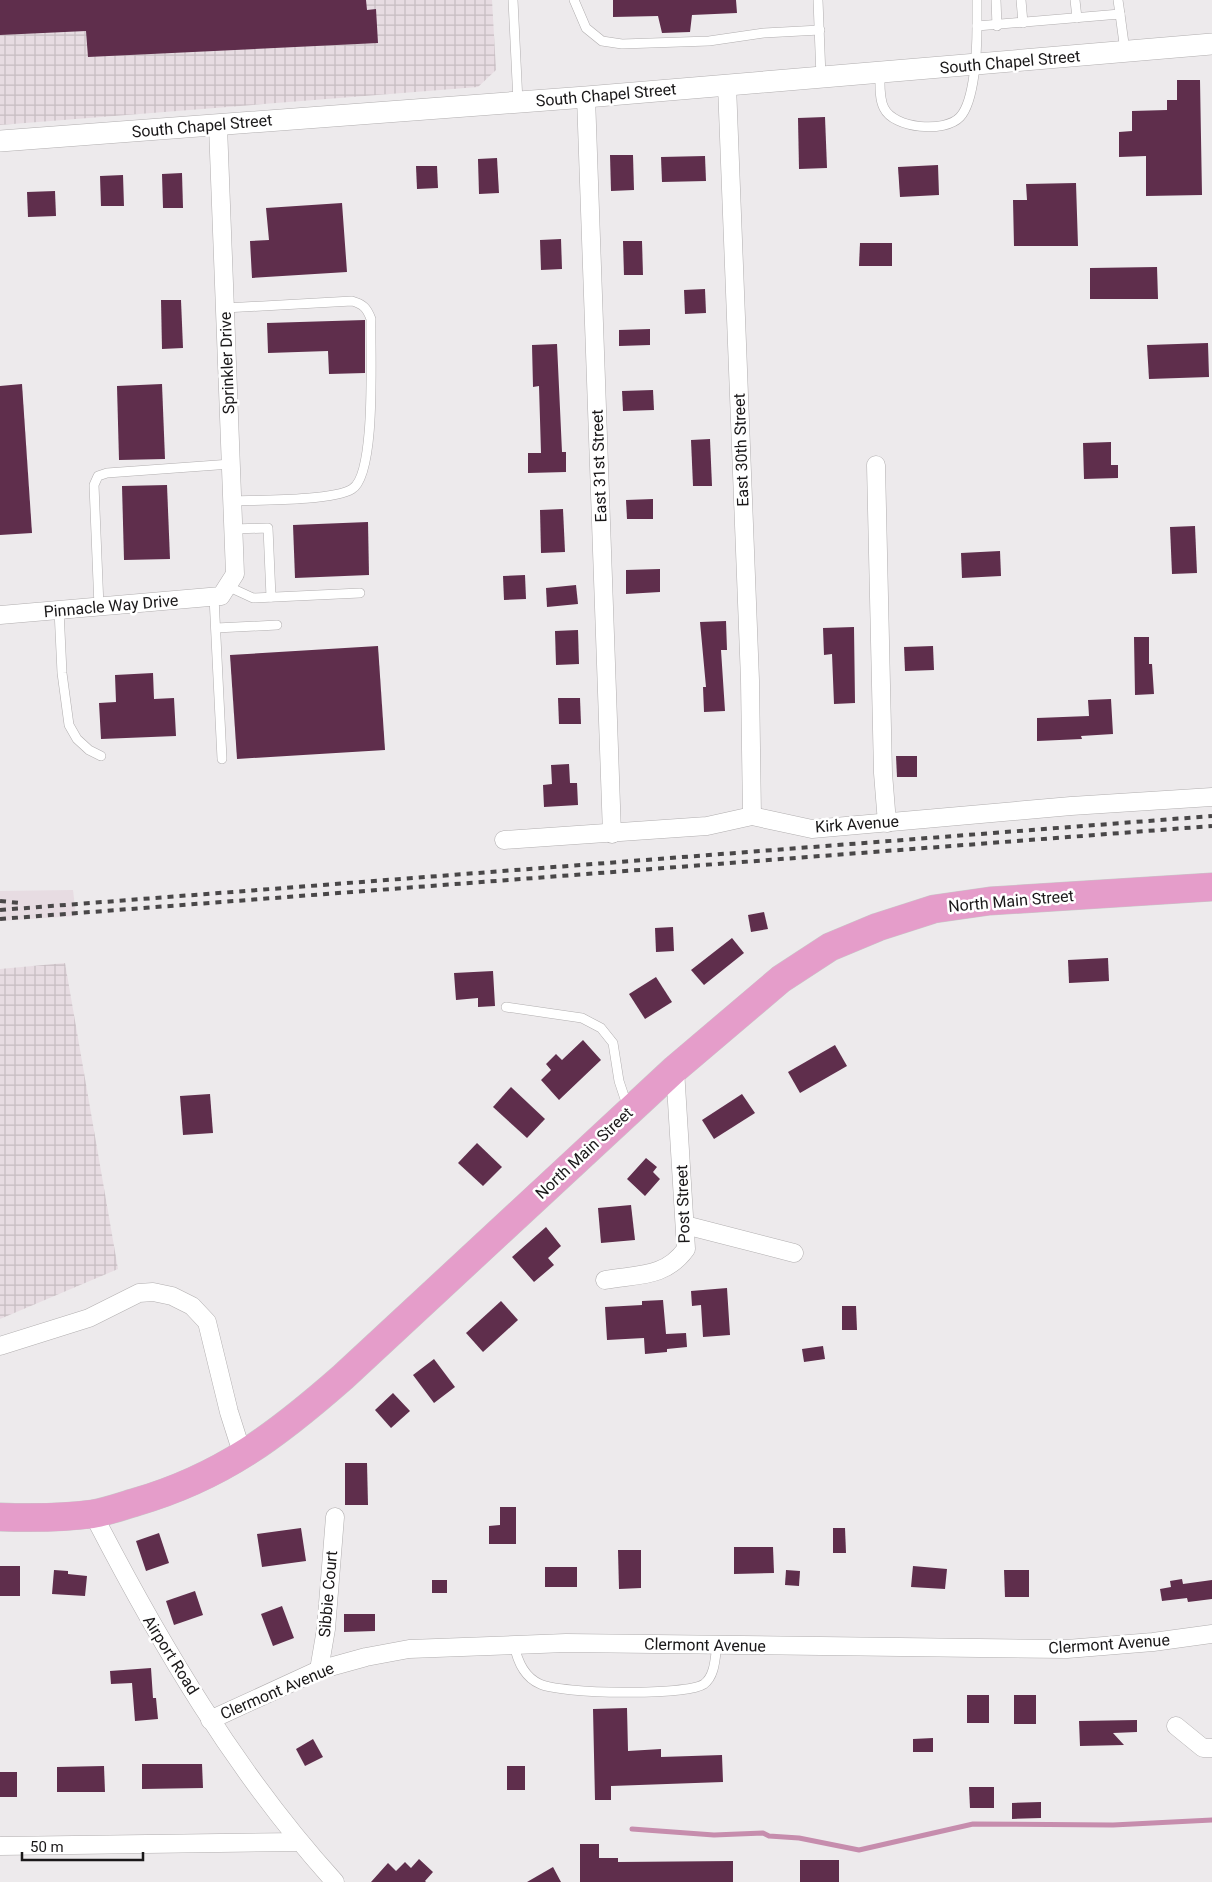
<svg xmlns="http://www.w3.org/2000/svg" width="1212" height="1882" viewBox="0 0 1212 1882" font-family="Roboto,sans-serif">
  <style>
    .built { fill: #e7dce2 }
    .industrial { fill: url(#industrial-grid) }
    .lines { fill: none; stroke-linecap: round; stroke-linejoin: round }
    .stream { stroke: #c68dad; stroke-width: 5 }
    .building { fill: #5f2e4c }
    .service-casing { stroke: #b1aeaf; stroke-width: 10 }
    .minor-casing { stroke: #b1aeaf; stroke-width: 19 }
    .tertiary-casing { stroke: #b1aeaf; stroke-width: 22 }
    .primary-casing { stroke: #c8c8c8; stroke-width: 29 }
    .service { stroke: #fff; stroke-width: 9 }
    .minor { stroke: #fff; stroke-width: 18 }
    .tertiary { stroke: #fff; stroke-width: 21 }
    .primary { stroke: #e59dca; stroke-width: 28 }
    .rail { stroke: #494748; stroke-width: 4; stroke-dasharray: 6 6; stroke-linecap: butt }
    .labels { text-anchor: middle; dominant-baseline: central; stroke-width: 5; stroke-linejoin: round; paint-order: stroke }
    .street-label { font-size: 16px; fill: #1a1819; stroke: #fff }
  </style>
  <defs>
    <pattern id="industrial-grid" width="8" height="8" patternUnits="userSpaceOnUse" patternTransform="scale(1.25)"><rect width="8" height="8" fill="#e7dce2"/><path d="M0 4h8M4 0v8" fill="none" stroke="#c6bcc1"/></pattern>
  </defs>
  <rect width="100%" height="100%" fill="#edeaec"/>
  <path class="built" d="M73,890l3,26 -76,5v-30z"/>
  <g class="industrial">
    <path d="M0,0h492l4,70 -18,17 -478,38z"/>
    <path d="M65,963l53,306 -118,50v-350z"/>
  </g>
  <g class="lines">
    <path class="stream" d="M632,1829l82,6 49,-2 6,3 30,2 60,12 114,-26 140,1 99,-5"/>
  </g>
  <g class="building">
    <path d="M0,0h366l1,10 9,-1 2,34 -290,14 -2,-26 -86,4z"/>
    <path d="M613,0h123l1,13 -45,2 -2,17 -28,1 -4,-17 -45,1z"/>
    <path d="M1177,80h23l2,115 -56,1v-40l-27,1v-25l13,-1v-20l35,-1v-10h10z"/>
    <path d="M825,117l2,51 -28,1 -1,-51z"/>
    <path d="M610,155h23l1,35 -23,1z"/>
    <path d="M705,156l1,25 -44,1 -1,-25z"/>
    <path d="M497,158l2,35 -20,1 -1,-35z"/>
    <path d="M938,165l1,30 -39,2 -2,-30z"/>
    <path d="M416,166h21l1,22 -21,1z"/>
    <path d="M182,173l1,35h-20l-1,-34z"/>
    <path d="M123,175l1,31h-23l-1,-30z"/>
    <path d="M1076,183l2,63h-64l-1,-46h14l-1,-16z"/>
    <path d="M55,191l1,25 -28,1 -1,-25z"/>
    <path d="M342,203l5,69 -95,6 -2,-37 19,-1 -3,-32z"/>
    <path d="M561,239l1,30 -21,1 -1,-30z"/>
    <path d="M623,241h19l1,34h-19z"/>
    <path d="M860,243h32v23h-33z"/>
    <path d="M1157,267l1,32h-68v-31z"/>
    <path d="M705,289l1,24 -21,1 -1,-24z"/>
    <path d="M161,300h20l2,48 -21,1z"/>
    <path d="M365,320v53l-36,1 -1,-23 -60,2 -1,-30z"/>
    <path d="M650,329v16l-31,1v-16z"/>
    <path d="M1208,343l1,34 -60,2 -2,-34z"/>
    <path d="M557,344l5,108h4v20l-38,1v-20h13l-2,-67 -6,1 -1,-42z"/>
    <path d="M22,384l10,149 -32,2v-149z"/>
    <path d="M162,384l3,75 -46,1 -2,-74z"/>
    <path d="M653,390l1,20 -31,1 -1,-20z"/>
    <path d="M710,439l2,47h-19l-2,-46z"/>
    <path d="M1111,442v23h7v13l-34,1 -1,-36z"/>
    <path d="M167,485l3,74 -46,1 -2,-74z"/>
    <path d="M653,499v20h-26l-1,-19z"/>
    <path d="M563,509l2,43 -24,1 -1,-43z"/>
    <path d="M368,522l1,53 -74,3 -2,-53z"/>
    <path d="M1195,526l2,47 -25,1 -2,-47z"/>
    <path d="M1000,551l1,25 -39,2 -1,-25z"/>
    <path d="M660,569v23l-34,2v-24z"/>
    <path d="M525,575l1,24 -22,1 -1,-24z"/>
    <path d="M576,585l2,19 -31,3 -1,-19z"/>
    <path d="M726,621l1,29h-6l4,61 -21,1 -1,-25h3l-6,-65z"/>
    <path d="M854,627l1,76 -21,1 -2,-50 -8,1 -1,-27z"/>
    <path d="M578,630l1,34 -23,1 -1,-34z"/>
    <path d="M1134,637h15v27h3l2,30 -19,1z"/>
    <path d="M378,646l7,104 -148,9 -7,-104z"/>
    <path d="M933,646l1,24 -29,1 -1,-24z"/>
    <path d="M153,673l1,26 20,-1 2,38 -75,3 -2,-36 17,-1 -1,-27z"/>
    <path d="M558,698h22l1,26h-22z"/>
    <path d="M1111,699l2,35 -32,2 1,3 -45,2v-23l52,-2 -1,-16z"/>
    <path d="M896,756h21v21h-20z"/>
    <path d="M569,764l1,19h7l1,22 -34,2 -1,-22 9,-1 -1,-19z"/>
    <path d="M764,912l4,17 -17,3 -3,-17z"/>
    <path d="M673,927l1,24 -18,1 -1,-24z"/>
    <path d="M732,938l12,15 -40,32 -13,-15z"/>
    <path d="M1108,958l1,23 -40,2 -1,-23z"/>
    <path d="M493,971l2,35 -17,1v-9l-22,2 -2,-27z"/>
    <path d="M656,977l16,25 -27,17 -16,-25z"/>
    <path d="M583,1040l18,20 -42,40 -18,-20 10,-10 -5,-6 10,-10 6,6z"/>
    <path d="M835,1045l12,21 -47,27 -12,-21z"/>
    <path d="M511,1087l34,32 -18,19 -34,-31z"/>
    <path d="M210,1094l3,39 -30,2 -3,-39z"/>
    <path d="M742,1094l13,19 -41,26 -12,-19z"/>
    <path d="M477,1143l25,24 -19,19 -25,-23z"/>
    <path d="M646,1158l11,9 -4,5 7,7 -15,17 -18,-17z"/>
    <path d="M631,1205l4,35 -34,3 -3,-35z"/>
    <path d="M546,1227l15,19 -13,12 6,7 -20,17 -22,-25z"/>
    <path d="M727,1288l3,47 -27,2 -2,-32 -9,1 -1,-15z"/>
    <path d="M663,1300l3,34 20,-1 1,14 -20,2v3l-22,2 -1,-16 -37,2 -2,-33 37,-2v-4z"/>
    <path d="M501,1301l17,19 -35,32 -17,-19z"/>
    <path d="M842,1306h14l1,24h-15z"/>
    <path d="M823,1346l2,13 -21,3 -2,-13z"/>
    <path d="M434,1359l21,28 -21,16 -21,-28z"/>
    <path d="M393,1393l17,18 -19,17 -16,-18z"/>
    <path d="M345,1463h22l1,42h-23z"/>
    <path d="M500,1507h16v37h-27v-18l11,-1z"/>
    <path d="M301,1528l5,33 -44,6 -5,-33z"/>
    <path d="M833,1528h12l1,25h-13z"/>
    <path d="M159,1533l10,30 -23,8 -10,-30z"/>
    <path d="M734,1547h39l1,26 -40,1z"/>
    <path d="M618,1550h23v38l-22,1z"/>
    <rect x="0" y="1566" width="20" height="30"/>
    <path d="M913,1566l34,3 -2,20 -34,-2z"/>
    <rect x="545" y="1567" width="32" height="20"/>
    <path d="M54,1570l14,1v3l19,2 -2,20 -33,-2z"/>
    <path d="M786,1570l14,1 -1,15 -14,-1z"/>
    <path d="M1004,1570h25v27h-24z"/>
    <path d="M1182,1579l1,5 29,-4v19l-24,3 -1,-4 -25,3 -2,-12 11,-2 -1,-6z"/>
    <rect x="432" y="1580" width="15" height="13"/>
    <path d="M195,1591l8,24 -29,10 -8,-24z"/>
    <path d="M282,1606l12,32 -21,8 -12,-32z"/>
    <path d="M344,1614h31v17l-31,1z"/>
    <path d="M151,1668l2,30h3l2,21 -23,2 -3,-38 -21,1 -1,-13z"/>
    <rect x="967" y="1695" width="22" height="28"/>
    <rect x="1014" y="1695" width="22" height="29"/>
    <path d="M627,1708l1,43 33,-2v8l61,-2 1,27 -112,4v14h-16l-2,-91z"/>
    <path d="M1137,1720v12l-24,1 11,12 -44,1 -1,-25z"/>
    <path d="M933,1738v14h-20v-13z"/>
    <path d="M313,1739l10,18 -18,9 -9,-17z"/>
    <path d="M142,1764h60l1,24 -61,1z"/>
    <path d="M104,1766l1,26h-48v-25z"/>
    <rect x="507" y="1766" width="18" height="24"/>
    <rect x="0" y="1772" width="17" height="25"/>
    <path d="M969,1787h25v21h-24z"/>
    <path d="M1041,1802v16l-29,1v-16z"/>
    <path d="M580,1844h19v14h19v4l115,-1v21h-153z"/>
    <path d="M419,1859l14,13 -8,9 1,1h-55l17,-19 8,8 9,-9 6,6z"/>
    <rect x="800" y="1860" width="39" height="22"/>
    <path d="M553,1867l8,15h-34z"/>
  </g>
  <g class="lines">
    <defs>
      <g id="service">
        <path d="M513,0l5,102"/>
        <path d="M574,0l12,28 16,13 20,3 87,-3 55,-8 56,-3"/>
        <path d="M818,0l3,77"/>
        <path d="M977,0v26"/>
        <path d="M996,0l1,26"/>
        <path d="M1021,0l2,23"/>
        <path d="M1075,0l2,18"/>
        <path d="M1118,0l2,14"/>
        <path d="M880,73c0,10 -1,26 4,35 10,21 61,25 76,9 15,-16 17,-69 17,-91l143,-12 5,37"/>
        <path d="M225,308l127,-7c11,3 15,7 19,18 -1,30 6,155 -19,170 -19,12 -95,11 -120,12"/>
        <path d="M233,529l35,-1 3,69"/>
        <path d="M227,586l26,12 107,-5"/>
        <path d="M214,597l8,162"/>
        <path d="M99,607l-5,-122 4,-9 9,-3 124,-9"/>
        <path d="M59,610l3,63 7,52 8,14 12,11 12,6"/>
        <path d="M216,628l61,-3"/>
        <path d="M506,1007l76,11 19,10 12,15 6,38 9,27"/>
        <path d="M514,1644c3,16 10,33 26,40 21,10 146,12 164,0 11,-8 11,-26 13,-39"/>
      </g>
      <g id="minor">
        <path d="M727,85l23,595 2,136"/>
        <path d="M586,97l26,737"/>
        <path d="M876,465l7,308 4,50"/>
        <path d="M0,615l221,-19 14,-22 -17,-448"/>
        <path d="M504,840l203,-14 45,-10 60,13 259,-23 141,-9"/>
        <path d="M685,1225l109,28"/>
        <path d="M605,1280c33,-6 60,-2 81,-31l-11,-180"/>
        <path d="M0,1346l89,-28 50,-25 14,-1 19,4 20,10 15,16 22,90 14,44"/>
        <path d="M93,1514c67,130 143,259 242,368"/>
        <path d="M319,1670l7,-41 9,-112"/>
        <path d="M210,1720l109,-50 47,-13 43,-8 157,-6 501,6 86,-7 59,-8"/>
        <path d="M1176,1726l27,22h9"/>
        <path d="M0,1846l299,-4"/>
      </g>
      <path id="tertiary" d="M0,141l586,-44 626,-53"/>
      <path id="primary" d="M0,1517c30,1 62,1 92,-3 14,-2 30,-8 44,-12 86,-25 141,-67 207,-125l332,-308 106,-90 49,-32 48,-20 56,-18 56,-8 222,-14"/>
    </defs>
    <use href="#service" class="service-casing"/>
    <use href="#minor" class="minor-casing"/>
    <use href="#tertiary" class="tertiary-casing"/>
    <use href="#primary" class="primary-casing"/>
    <use href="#service" class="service"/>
    <use href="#minor" class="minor"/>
    <use href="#tertiary" class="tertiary"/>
    <use href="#primary" class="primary"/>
    <g class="rail">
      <path d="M0,901l20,2"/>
      <path d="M0,910l1212,-94"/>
      <path d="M0,919l1212,-93"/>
    </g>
  </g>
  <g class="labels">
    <g class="street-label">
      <text transform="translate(1010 62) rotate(-5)">South Chapel Street</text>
      <text transform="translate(606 95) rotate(-5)">South Chapel Street</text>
      <text transform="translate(202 126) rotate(-5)">South Chapel Street</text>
      <text transform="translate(227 363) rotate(-92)">Sprinkler Drive</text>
      <text transform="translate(741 450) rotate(-92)">East 30th Street</text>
      <text transform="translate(599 466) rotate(-92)">East 31st Street</text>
      <text transform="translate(111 606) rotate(-5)">Pinnacle Way Drive</text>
      <text transform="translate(857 824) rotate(-4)">Kirk Avenue</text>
      <text transform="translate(1011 901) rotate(-5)">North Main Street</text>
      <text transform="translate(584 1153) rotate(-43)">North Main Street</text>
      <text transform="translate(683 1204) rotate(-92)">Post Street</text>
      <text transform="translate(328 1594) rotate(-85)">Sibbie Court</text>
      <text transform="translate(1109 1644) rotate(-4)">Clermont Avenue</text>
      <text transform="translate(705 1645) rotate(1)">Clermont Avenue</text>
      <text transform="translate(171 1655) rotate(58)">Airport Road</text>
      <text transform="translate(277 1691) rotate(-23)">Clermont Avenue</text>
    </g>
  </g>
  <path d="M22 1852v8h121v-8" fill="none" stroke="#1a1819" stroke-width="2.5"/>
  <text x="30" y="1852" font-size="15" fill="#1a1819" stroke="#ffffff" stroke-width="4" paint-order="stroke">50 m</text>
</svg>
